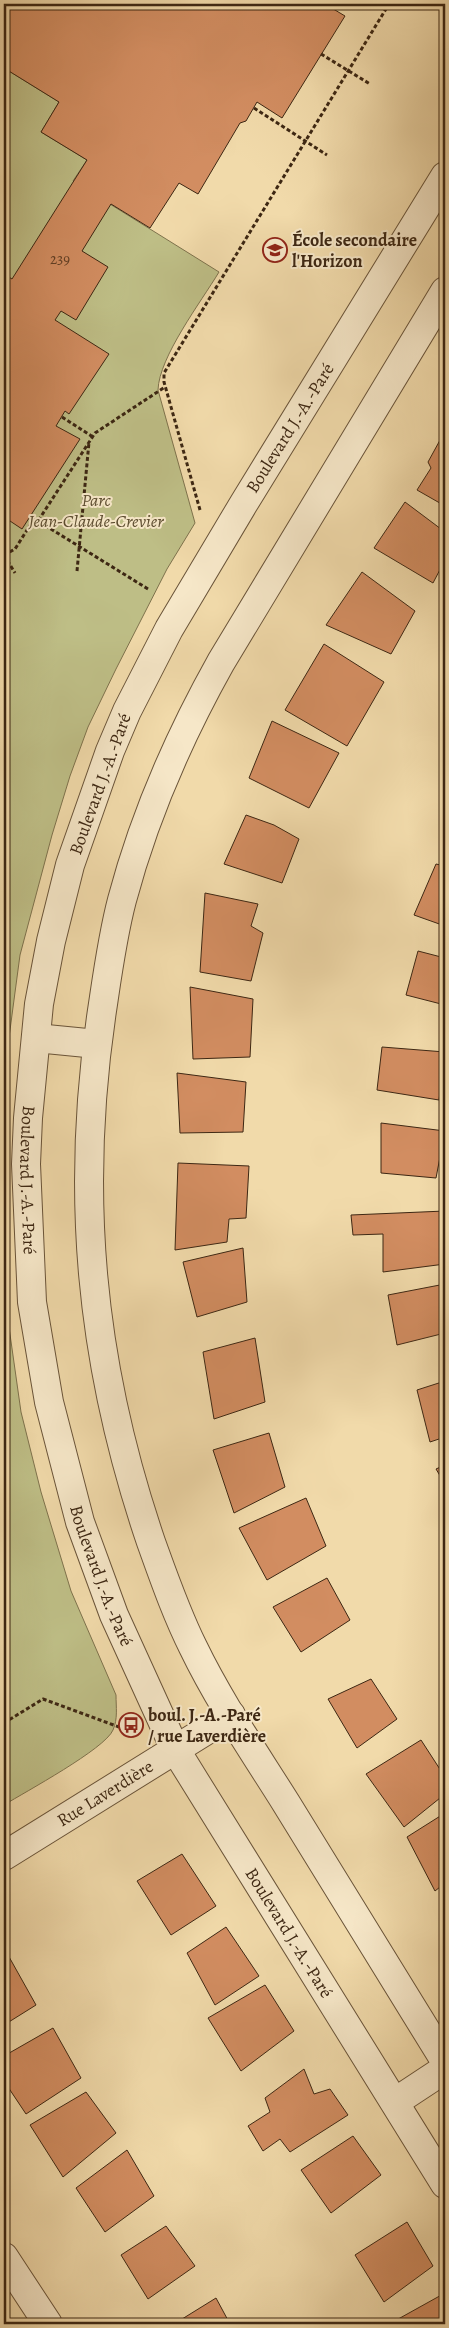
<svg xmlns="http://www.w3.org/2000/svg" width="449" height="2328" viewBox="0 0 449 2328" font-family="Alegreya,serif">
  <style>
    .green { fill: #bebe86; stroke: #7e724c }
    .building { fill: #d28d61; stroke: #3d2713 }
    .lines { fill: none; stroke-linecap: round; stroke-linejoin: round }
    .minor-casing { stroke: #6a5439; stroke-width: 30 }
    .path { stroke: #3d2713; stroke-width: 3; stroke-dasharray: 4 2.5; stroke-linecap: butt }
    .minor { stroke: #f6e7c8; stroke-width: 28 }
    .labels { text-anchor: middle; dominant-baseline: central; stroke-width: 4; stroke-linejoin: round; paint-order: stroke }
    .number-label { font-size: 15px; fill: #624026 }
    .poi-label { font-size: 18px; font-weight: bold; fill: #3d2713; stroke: #f6e7c8; text-anchor: start }
    .street-label { font-size: 18px; fill: #3d2713; stroke: #f6e7c8 }
    .park-label { font-size: 18px; font-style: italic; fill: #5d4d30; stroke: #f6e7c8 }
  </style>
  <rect width="100%" height="100%" fill="#f1daaa"/>
  <filter id="stains"><feTurbulence type="fractalNoise" baseFrequency=".004" numOctaves="4"/><feColorMatrix values="0 0 0 0 .2 0 0 0 0 .09 0 0 0 0 .02 0 0 0 .5 -.17"/></filter>
  <radialGradient id="worn" r=".72"><stop offset=".6" stop-color="#630" stop-opacity="0"/><stop offset="1" stop-color="#630" stop-opacity=".3"/></radialGradient>
  <g class="green">
    <path d="M4,68l55,34 -18,30 46,28 -14,21 146,91c-18,30 -60,85 -61,118l37,133 -28,46 -51,100 -28,58 -18,49 -18,59 -32,120 -16,120z"/>
    <path d="M4,1292l17,120 20,80 30,99 45,104c0,12 2,24 -3,35 -8,19 -88,62 -109,75z"/>
  </g>
  <g class="building">
    <path d="M4,4h321l20,12 -63,102 -25,-16 -11,19 -6,2 -42,71 -19,-11 -29,45 -39,-24 -29,47 26,16 -32,53 -15,-9 -6,9 54,34 -40,60 -4,-3 -9,15 24,13 -58,90 -18,-12v-243l8,5 75,-119 -46,-28 18,-30 -55,-34z"/>
    <path d="M445,431v75l-28,-16 14,-22 -3,-6z"/>
    <path d="M405,502l40,30v28l-12,23 -59,-35z"/>
    <path d="M362,572l53,39 -24,43 -65,-29z"/>
    <path d="M324,644l60,38 -37,64 -62,-36z"/>
    <path d="M272,721l67,32 -30,55 -60,-30z"/>
    <path d="M246,815l28,10 25,14 -17,44 -58,-19z"/>
    <path d="M436,864l9,2v60l-31,-11z"/>
    <path d="M205,893l53,11 -7,22 12,7 -12,48 -51,-9z"/>
    <path d="M418,951l27,7v47l-39,-10z"/>
    <path d="M190,987l63,12 -3,58 -57,2z"/>
    <path d="M382,1047l63,5 -6,48 -62,-10z"/>
    <path d="M177,1073l69,9 -3,50 -63,1z"/>
    <path d="M381,1123l64,8 -9,47 -55,-5z"/>
    <path d="M178,1163l71,3 -3,52 -17,1 -2,23 -52,8z"/>
    <path d="M445,1211v53l-62,8v-38l-30,1 -2,-20z"/>
    <path d="M243,1248l4,54 -50,15 -14,-55z"/>
    <path d="M445,1284v49l-48,12 -9,-50z"/>
    <path d="M255,1338l10,64 -51,17 -11,-67z"/>
    <path d="M445,1381v56l-15,5 -13,-52z"/>
    <path d="M269,1433l16,54 -51,26 -21,-63z"/>
    <path d="M445,1465v19l-9,-15z"/>
    <path d="M306,1498l20,48 -59,34 -28,-52z"/>
    <path d="M327,1578l23,42 -49,32 -28,-45z"/>
    <path d="M371,1679l26,40 -40,29 -29,-49z"/>
    <path d="M421,1740l24,37v17l-41,33 -38,-53z"/>
    <path d="M445,1813v70l-10,8 -28,-54z"/>
    <path d="M182,1854l34,52 -45,29 -34,-54z"/>
    <path d="M226,1927l33,49 -44,29 -28,-52z"/>
    <path d="M8,1955l28,50 -32,20v-67z"/>
    <path d="M265,1985l29,46 -53,40 -33,-53z"/>
    <path d="M53,2028l28,50 -55,36 -22,-33v-25z"/>
    <path d="M304,2069l10,25 16,-5 18,26 -58,37 -10,-13 -17,12 -15,-25 22,-14 -5,-14z"/>
    <path d="M86,2092l30,41 -53,44 -33,-52z"/>
    <path d="M353,2136l28,39 -50,38 -30,-43z"/>
    <path d="M127,2150l27,46 -49,36 -29,-44z"/>
    <path d="M407,2222l26,44 -49,36 -29,-47z"/>
    <path d="M166,2226l29,40 -47,33 -27,-44z"/>
    <path d="M445,2293v31l-54,-1z"/>
    <path d="M216,2298l14,26h-56z"/>
  </g>
  <g class="lines">
    <defs>
      <g id="minor">
        <path id="s1" d="M445,176l-201,327 -75,126 -42,82 -17,40 -40,114 -19,76 -12,63 -11,114 -2,46 6,138 17,100 31,120 34,93 61,134 270,435"/>
        <path d="M445,291l-224,371c-42,75 -77,155 -99,238 -9,34 -14,70 -19,104 -29,187 -13,359 48,538 13,36 25,71 42,105 26,54 61,105 93,156 53,86 106,172 159,258"/>
        <path d="M36,1038l61,6"/>
        <path id="s2" d="M4,1856l227,-141"/>
        <path d="M395,2102l50,-33"/>
        <path d="M4,2257l44,67"/>
      </g>
    </defs>
    <use href="#minor" class="minor-casing"/>
    <g class="path">
      <path d="M321,54l49,30"/>
      <path d="M254,108l73,47"/>
      <path d="M62,417l31,20"/>
      <path d="M200,510l-36,-128v-9l225,-369"/>
      <path d="M4,555l11,-6 19,-30 4,2"/>
      <path d="M4,555l11,18"/>
      <path d="M77,571l12,-129"/>
      <path d="M148,589l-110,-68 57,-88 70,-46"/>
      <path d="M4,1723l39,-24 76,28"/>
    </g>
    <use href="#minor" class="minor"/>
  </g>
  <defs>
    <symbol id="school-ring" viewBox="-11 -11 22 22"><circle r="9.5" fill="#f6e7c8" stroke="#8f2418" stroke-width="1.5"/><path d="M0-5L7-2L0 1L-7-2ZM-4 1L0 2.5L4 1V4Q0 6-4 4Z" fill="#8f2418"/></symbol>
    <symbol id="bus-ring" viewBox="-11 -11 22 22"><circle r="9.5" fill="#f6e7c8" stroke="#8f2418" stroke-width="1.5"/><path d="M-5-6H5V4H4V6H2V4H-2V6H-4V4H-5ZM-3.5-4V0h7V-4ZM-3.5 1.2v1.5H-2V1.2ZM2 1.2v1.5H3.5V1.2Z" fill="#8f2418"/></symbol>
  </defs>
  <g fill-rule="evenodd">
    <use href="#school-ring" x="261" y="236" width="28" height="28"/>
    <use href="#bus-ring" x="117" y="1711" width="28" height="28"/>
  </g>
  <g class="labels">
    <g class="number-label">
      <text x="60" y="259">239</text>
    </g>
    <g class="poi-label">
      <text x="292" y="240">École secondaire<tspan x="292" dy="21">l'Horizon</tspan></text>
      <text x="148" y="1715">boul. J.-A.-Paré<tspan x="148" dy="21">/ rue Laverdière</tspan></text>
    </g>
    <g class="street-label">
      <text transform="translate(290 428) rotate(-58)">Boulevard J.-A.-Paré</text>
      <text transform="translate(100 784) rotate(-70)">Boulevard J.-A.-Paré</text>
      <text stroke="none"><textPath href="#s1" startOffset="1106">Boulevard J.-A.-Paré</textPath></text>
      <text stroke="none"><textPath href="#s1" startOffset="1511">Boulevard J.-A.-Paré</textPath></text>
      <text stroke="none"><textPath href="#s2" startOffset="119">Rue Laverdière</textPath></text>
      <text stroke="none"><textPath href="#s1" startOffset="1916">Boulevard J.-A.-Paré</textPath></text>
    </g>
    <g class="park-label">
      <text x="96" y="500">Parc<tspan x="96" dy="21">Jean-Claude-Crevier</tspan></text>
    </g>
  </g>
  <rect width="449" height="2328" fill="none" stroke="#f1daaa" stroke-width="20"/>
  <rect x="5" y="5" width="439" height="2318" fill="none" stroke="#3d2713" stroke-width="2.5"/>
  <rect x="10" y="10" width="429" height="2308" fill="none" stroke="#3d2713"/>
  <rect width="100%" height="100%" filter="url(#stains)"/>
  <rect width="100%" height="100%" fill="url(#worn)"/>
</svg>
